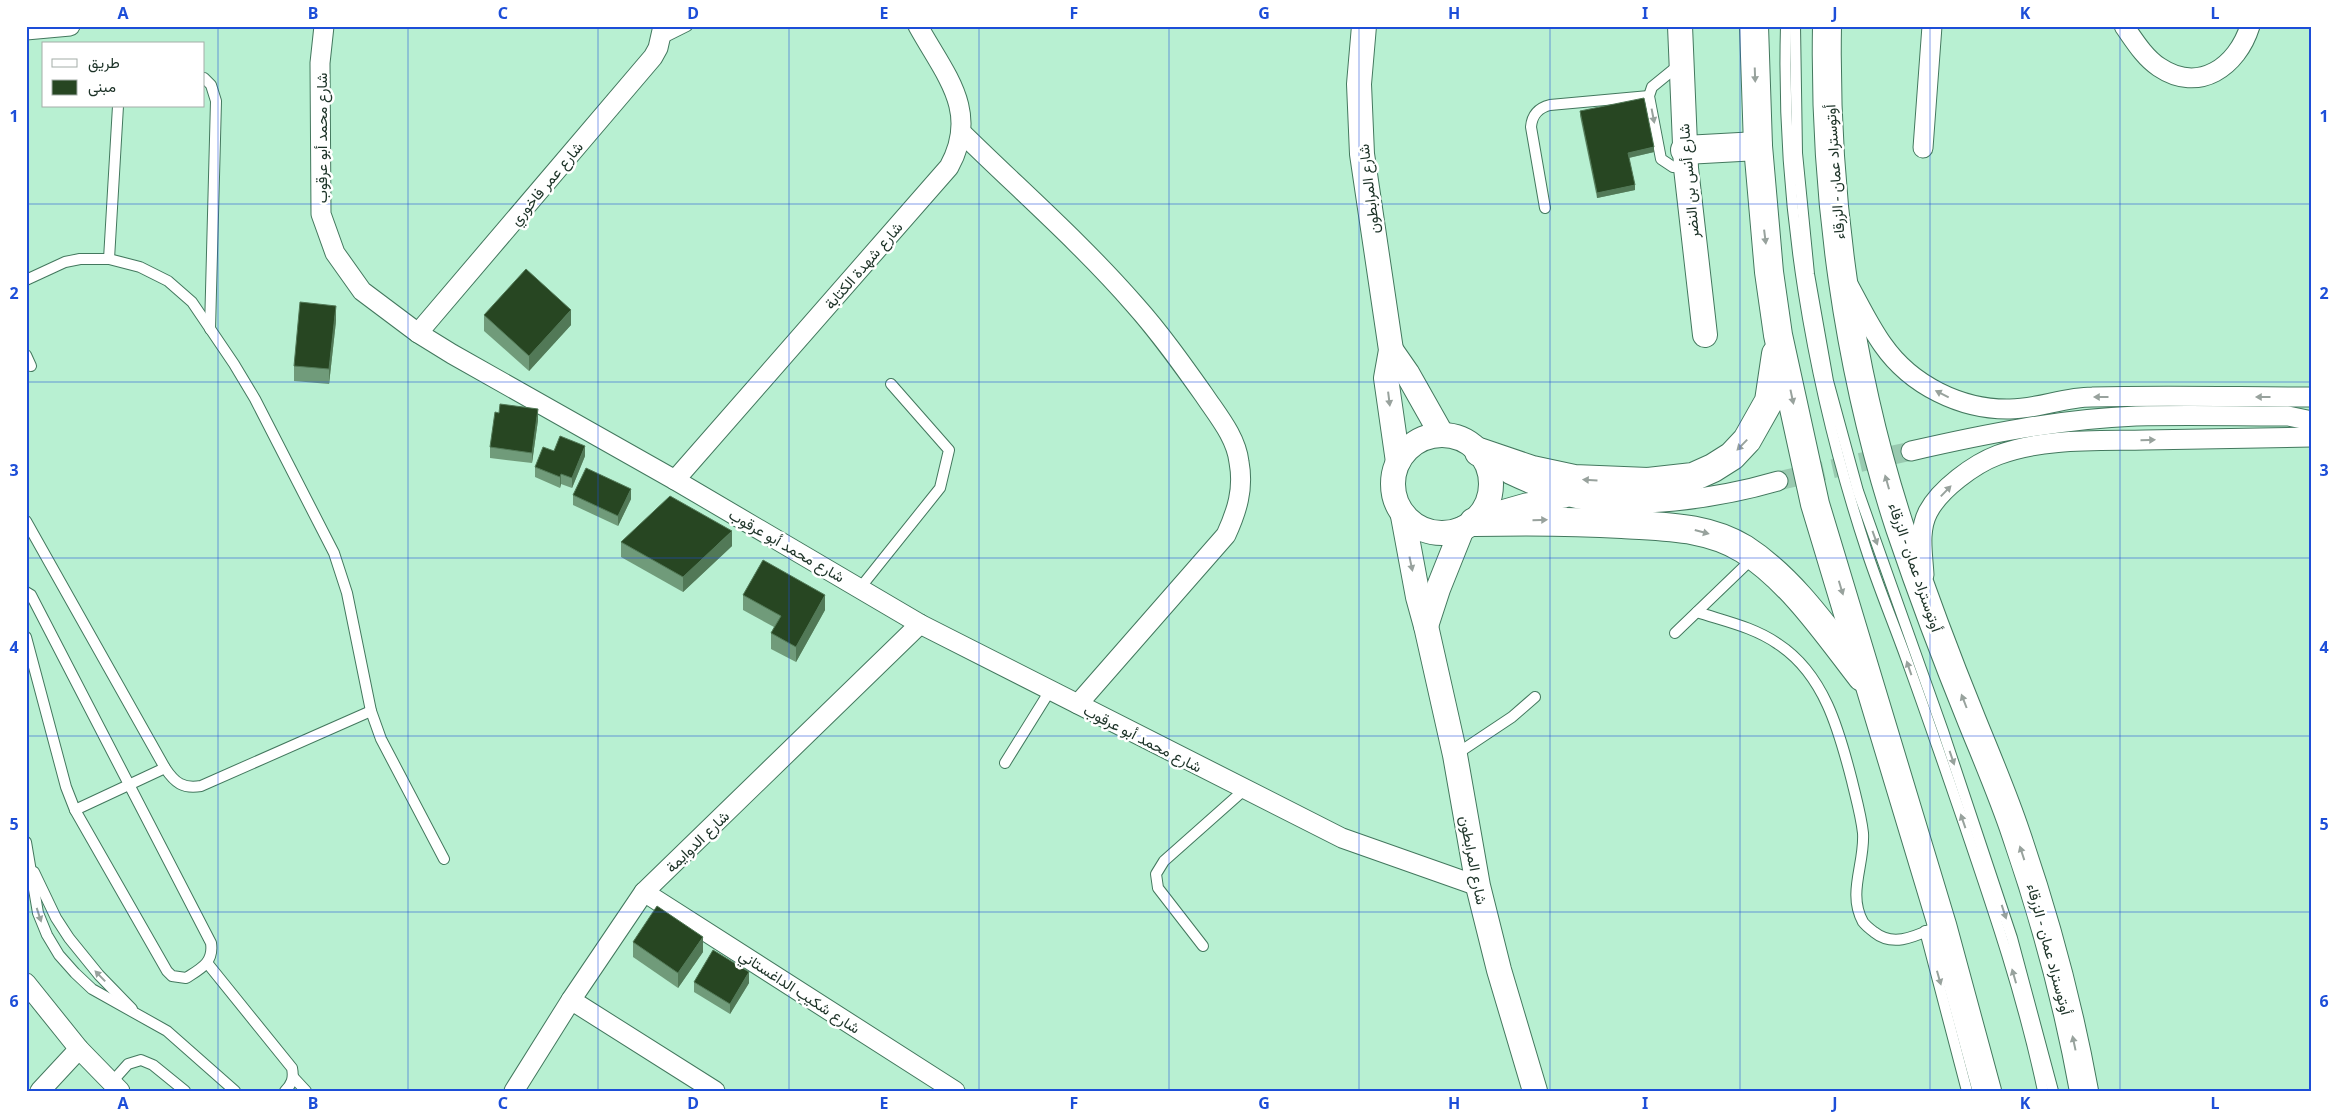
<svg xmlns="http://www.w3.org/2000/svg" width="2338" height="1117" viewBox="0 0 2338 1117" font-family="'Noto Sans',Vazirmatn,sans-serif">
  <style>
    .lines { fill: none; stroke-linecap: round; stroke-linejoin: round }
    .minor-tunnel { stroke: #99cab0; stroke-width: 19; stroke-dasharray: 19 9; stroke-linecap: butt }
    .service-casing { stroke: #43785e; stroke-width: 12 }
    .minor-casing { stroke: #43785e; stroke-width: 21 }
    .tertiary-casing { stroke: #43785e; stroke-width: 26 }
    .trunk-casing { stroke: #43785e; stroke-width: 30 }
    .service { stroke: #fff; stroke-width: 10 }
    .minor { stroke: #fff; stroke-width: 19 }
    .tertiary { stroke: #fff; stroke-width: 24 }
    .trunk { stroke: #fff; stroke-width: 28 }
    .wall { fill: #709b7a }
    .shaded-wall { fill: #527957 }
    .building { fill: #274622; stroke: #527957 }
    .oneway { fill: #98a29d }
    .grid { fill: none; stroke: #1d4ed8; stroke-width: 1; stroke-opacity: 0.55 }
    .labels { text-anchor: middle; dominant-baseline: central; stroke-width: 5; stroke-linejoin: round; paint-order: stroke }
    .street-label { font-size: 15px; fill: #1b3126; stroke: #fff }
    .neatline { fill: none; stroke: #1d4ed8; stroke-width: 2 }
    .grid-label { font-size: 16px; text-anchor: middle; font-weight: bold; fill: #1d4ed8 }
  </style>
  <rect width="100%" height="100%" fill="#b8f0d2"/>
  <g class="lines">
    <path class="minor-tunnel" d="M1778,481l133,-30"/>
    <defs>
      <g id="service">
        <path d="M1786,26c-5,176 25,356 80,523 12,37 27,73 40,109 19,52 37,105 55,157 31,91 62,181 82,276"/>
        <path d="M1795,26l2,127 12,121 19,107 30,110 85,240 69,207 41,153"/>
        <path d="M661,39l26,-13"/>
        <path d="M1679,65l-27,22 -3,9 12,63 12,8 13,1"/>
        <path d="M204,78l7,7 5,16 -6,228"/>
        <path d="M1545,208l-14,-81c1,-12 7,-19 19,-22l99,-9"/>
        <path d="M109,259l9,-153"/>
        <path d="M26,280l39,-18 15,-3h29l31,8 28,14 24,21 42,62 21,35 79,154 13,40 24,118 10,28 63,120"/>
        <path d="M26,355l5,11"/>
        <path d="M26,521l139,247c10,15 18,21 36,18l170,-75"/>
        <path d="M860,588l80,-100 9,-38 -58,-66"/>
        <path d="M26,592l5,3 180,348c3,20 -11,26 -25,35l-14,-2 -5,-5 -92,-161 -9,-23 -40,-150"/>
        <path d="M1697,612c27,9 57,15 81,32 46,30 61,86 74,137 4,17 9,34 11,52 2,31 -16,60 0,89 3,4 7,7 11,10 21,17 45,2 67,-7"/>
        <path d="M1675,633l79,-76"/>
        <path d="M1455,755l57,-38 23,-20"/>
        <path d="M1005,763l46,-74"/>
        <path d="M75,810l90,-42"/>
        <path d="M26,842l12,71 9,22 12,20 16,18 17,16 75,42 68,60"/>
        <path d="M34,872l22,46 13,20 30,37 33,34"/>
        <path d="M1925,931l42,160"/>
        <path d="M1203,946l-45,-58 -2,-14 8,-13 80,-71"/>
        <path d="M208,964l84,104c2,10 0,16 -7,23"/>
        <path d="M293,1077l13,14"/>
        <path d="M111,1083l17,-19 13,-4 12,5 32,26"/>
      </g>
      <g id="minor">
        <path d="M324,26l-4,37 1,151 14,39 27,38 56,42 34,21 223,126 245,144 422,214 136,48"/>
        <path d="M2124,26c10,14 20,31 35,41 40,27 78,0 91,-41"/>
        <path d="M26,30l44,-4"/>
        <path d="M962,133c58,57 120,111 173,172 25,28 47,59 69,90 14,21 32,42 35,67 5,27 -2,49 -13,73l-148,169"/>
        <path d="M1923,148l9,-122"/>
        <path d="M1849,286c11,20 21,41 34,59 28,40 78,65 127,64 28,0 54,-12 82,-12 73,-2 147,0 220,0"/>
        <path d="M418,333l235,-276 5,-9 5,-22"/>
        <path d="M1911,451c74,-17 149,-32 225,-35 51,-1 101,0 152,0l24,5"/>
        <path d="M1509,474c19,9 40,18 61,23 59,15 150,1 208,-16"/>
        <path d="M675,480l274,-313c31,-56 -4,-92 -31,-141"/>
        <path d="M1484,515l42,-12 39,-5"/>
        <path d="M1924,575c-1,-20 -6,-44 4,-63 12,-23 46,-48 70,-57 45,-17 99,-14 147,-15 55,-1 111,-2 167,-3"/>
        <path d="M644,892l311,199"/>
        <path d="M26,983l53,66 41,42"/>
        <path d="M571,1000l144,91"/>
        <path d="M40,1091l39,-42"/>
        <path d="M514,1091l57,-91 73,-108 276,-268"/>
      </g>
      <g id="tertiary">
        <path d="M1364,26l-5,58 3,70 29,196 -5,28 12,84"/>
        <path d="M1680,26l6,142 19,167"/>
        <path d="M1391,350l16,23 35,62"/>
        <circle cx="1442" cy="484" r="49"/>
        <path d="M1403,516l15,81 8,29 29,129 23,131 21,84 36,121"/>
        <path d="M1426,626l12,-37 24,-60"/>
      </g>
      <g id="trunk">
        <path d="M1754,26l4,120 11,126 9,63 37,169 127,421 45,166"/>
        <path d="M1827,26c-3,168 21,343 73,502 22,65 46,129 72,193 15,37 31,74 44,113 29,84 52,169 68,257"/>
        <path d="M1685,150l73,-4"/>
        <path d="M1479,452l53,18 42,9 74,3 45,-5 20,-9 19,-12 15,-16 22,-39 7,-47"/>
        <path d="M1474,522c50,-1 99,-1 148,2 42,3 85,2 122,25 48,31 83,83 118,128"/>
      </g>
    </defs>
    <use href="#service" class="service-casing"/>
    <use href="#minor" class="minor-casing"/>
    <use href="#tertiary" class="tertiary-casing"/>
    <use href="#trunk" class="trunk-casing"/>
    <use href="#service" class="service"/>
    <use href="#minor" class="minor"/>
    <use href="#tertiary" class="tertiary"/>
    <use href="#trunk" class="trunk"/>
  </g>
  <g class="wall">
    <path d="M1580,111l74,41 -25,6 6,32 -38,8 -17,-82z"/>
    <path d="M484,315l87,10 -42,46 -45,-40z"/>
    <path d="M336,321l-7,63 -35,-3v-15z"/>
    <path d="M538,420l-6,43 -42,-5v-11z"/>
    <path d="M585,456l-13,32 -11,-4 -1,4 -25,-11v-10z"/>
    <path d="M573,495l58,4 -13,27 -45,-21z"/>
    <path d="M621,542l111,4 -49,46 -62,-35z"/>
    <path d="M743,595l82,15 -29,52 -25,-13v-16l3,-6 -31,-17z"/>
    <path d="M633,942l70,10 -25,36 -45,-31z"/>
    <path d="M694,982l55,1 -19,31 -36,-22z"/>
  </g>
  <g class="shaded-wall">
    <path d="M1654,147v5l-26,6v-5z"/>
    <path d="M1635,185v5l-38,8v-5z"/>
    <path d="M336,306v15l-7,63v-15z"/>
    <path d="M571,310v15l-42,46v-15z"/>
    <path d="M538,409v11l-6,43v-10z"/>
    <path d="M585,446v10l-13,32v-10z"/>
    <path d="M561,474v10l-1,4v-11z"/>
    <path d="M631,489v10l-13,27v-10z"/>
    <path d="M732,531v15l-49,46v-15z"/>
    <path d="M825,595v15l-29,52v-15z"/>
    <path d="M703,937v15l-25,36v-15z"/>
    <path d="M749,972v11l-19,31v-10z"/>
  </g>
  <g class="building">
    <path d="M1644,98l10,49 -26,6 7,32 -38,8 -17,-82z"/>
    <path d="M526,269l45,41 -42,46 -45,-41z"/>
    <path d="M300,302l36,4 -7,63 -35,-3z"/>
    <path d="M500,404l38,5 -6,44 -42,-6 5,-35 4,1z"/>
    <path d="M560,436l25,10 -13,32 -11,-4 -1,3 -25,-10 8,-20 11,4z"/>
    <path d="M586,468l45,21 -13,27 -45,-21z"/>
    <path d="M670,496l62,35 -49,46 -62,-35z"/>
    <path d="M763,560l62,35 -29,52 -25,-14 10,-17 -38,-21z"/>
    <path d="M657,906l46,31 -25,36 -45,-31z"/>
    <path d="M713,950l36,22 -19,32 -36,-22z"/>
  </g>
  <defs><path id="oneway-solid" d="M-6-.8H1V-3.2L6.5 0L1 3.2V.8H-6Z" transform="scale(1.25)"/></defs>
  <g class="oneway">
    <use href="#oneway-solid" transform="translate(1755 75) rotate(88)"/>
    <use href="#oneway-solid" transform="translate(1653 116) rotate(79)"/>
    <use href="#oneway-solid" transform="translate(1765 237) rotate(83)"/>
    <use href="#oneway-solid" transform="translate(1942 394) rotate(-153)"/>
    <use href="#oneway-solid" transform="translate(1792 397) rotate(78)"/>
    <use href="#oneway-solid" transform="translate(2101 397) rotate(-180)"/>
    <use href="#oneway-solid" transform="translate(2263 397) rotate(-180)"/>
    <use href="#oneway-solid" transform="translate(1389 399) rotate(83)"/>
    <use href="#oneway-solid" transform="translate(2148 440) rotate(-1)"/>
    <use href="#oneway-solid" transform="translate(1742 445) rotate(134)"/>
    <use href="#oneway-solid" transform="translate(1590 480) rotate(-177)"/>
    <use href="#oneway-solid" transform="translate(1887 482) rotate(-106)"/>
    <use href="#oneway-solid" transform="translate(1946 491) rotate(-46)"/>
    <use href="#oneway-solid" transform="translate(1540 520) rotate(-1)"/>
    <use href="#oneway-solid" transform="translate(1702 532) rotate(15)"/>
    <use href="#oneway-solid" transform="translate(1875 538) rotate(70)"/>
    <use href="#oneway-solid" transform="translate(1411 564) rotate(78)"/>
    <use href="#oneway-solid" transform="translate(1841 588) rotate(73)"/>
    <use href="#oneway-solid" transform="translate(1909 668) rotate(-109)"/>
    <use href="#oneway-solid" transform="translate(1964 701) rotate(-111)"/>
    <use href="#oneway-solid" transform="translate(1952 758) rotate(71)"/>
    <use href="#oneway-solid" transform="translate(1963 821) rotate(-109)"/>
    <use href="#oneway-solid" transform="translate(2022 853) rotate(-108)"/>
    <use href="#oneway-solid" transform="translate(2004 912) rotate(72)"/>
    <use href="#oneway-solid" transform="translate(39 915) rotate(72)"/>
    <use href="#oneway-solid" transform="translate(100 976) rotate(-134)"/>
    <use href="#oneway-solid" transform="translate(2014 976) rotate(-106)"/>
    <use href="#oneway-solid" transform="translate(1939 978) rotate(74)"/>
    <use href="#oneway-solid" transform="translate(2074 1043) rotate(-102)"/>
  </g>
  <path class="grid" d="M218,26v1065M408,26v1065M598,26v1065M789,26v1065M979,26v1065M1169,26v1065M1359,26v1065M1550,26v1065M1740,26v1065M1930,26v1065M2120,26v1065M26,204h2286M26,382h2286M26,558h2286M26,736h2286M26,912h2286"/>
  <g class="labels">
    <g class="street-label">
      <text transform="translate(321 138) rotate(-90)">شارع محمد أبو عرقوب</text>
      <text transform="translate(1834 172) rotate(-94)">أوتوستراد عمان - الزرقاء</text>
      <text transform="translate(1688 181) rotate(-95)">شارع أنس بن النضر</text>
      <text transform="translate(546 183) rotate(-50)">شارع عمر فاخوري</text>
      <text transform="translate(1368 189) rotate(-97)">شارع المرابطون</text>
      <text transform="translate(863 265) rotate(-49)">شارع شهدة الكتابة</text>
      <text transform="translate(787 545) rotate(30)">شارع محمد أبو عرقوب</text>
      <text transform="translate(1916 567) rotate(71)">أوتوستراد عمان - الزرقاء</text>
      <text transform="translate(1143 738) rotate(27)">شارع محمد أبو عرقوب</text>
      <text transform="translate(697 841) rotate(-44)">شارع الدوايمة</text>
      <text transform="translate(1474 860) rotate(79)">شارع المرابطون</text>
      <text transform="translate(2050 949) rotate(75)">أوتوستراد عمان - الزرقاء</text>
      <text transform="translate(800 991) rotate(33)">شارع شكيب الداغستاني</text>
    </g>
  </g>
  <rect width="2338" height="1117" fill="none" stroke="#ffffff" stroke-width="55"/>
  <rect x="42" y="42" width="162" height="65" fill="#ffffff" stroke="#a4ada8"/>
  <rect x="52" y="59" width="25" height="8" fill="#ffffff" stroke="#a4ada8"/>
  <text x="88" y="68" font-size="15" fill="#1b3126">طريق</text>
  <rect x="52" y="80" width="25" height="15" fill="#274622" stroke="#a4ada8"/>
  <text x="88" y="92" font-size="15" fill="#1b3126">مبنى</text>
  <rect x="28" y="28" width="2282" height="1062" class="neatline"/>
  <g class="grid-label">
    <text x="123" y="19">A</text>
    <text x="313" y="19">B</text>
    <text x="503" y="19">C</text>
    <text x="693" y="19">D</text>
    <text x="884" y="19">E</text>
    <text x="1074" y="19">F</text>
    <text x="1264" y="19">G</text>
    <text x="1454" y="19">H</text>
    <text x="1645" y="19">I</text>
    <text x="1835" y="19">J</text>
    <text x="2025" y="19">K</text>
    <text x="2215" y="19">L</text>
    <text x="14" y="122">1</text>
    <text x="2324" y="122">1</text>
    <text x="14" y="299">2</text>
    <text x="2324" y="299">2</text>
    <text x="14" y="476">3</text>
    <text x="2324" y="476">3</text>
    <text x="14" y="653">4</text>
    <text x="2324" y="653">4</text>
    <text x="14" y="830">5</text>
    <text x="2324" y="830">5</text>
    <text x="14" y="1007">6</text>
    <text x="2324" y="1007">6</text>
    <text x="123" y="1109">A</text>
    <text x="313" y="1109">B</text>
    <text x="503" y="1109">C</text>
    <text x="693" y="1109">D</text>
    <text x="884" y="1109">E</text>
    <text x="1074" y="1109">F</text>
    <text x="1264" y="1109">G</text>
    <text x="1454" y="1109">H</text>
    <text x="1645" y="1109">I</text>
    <text x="1835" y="1109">J</text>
    <text x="2025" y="1109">K</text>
    <text x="2215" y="1109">L</text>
  </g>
</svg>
